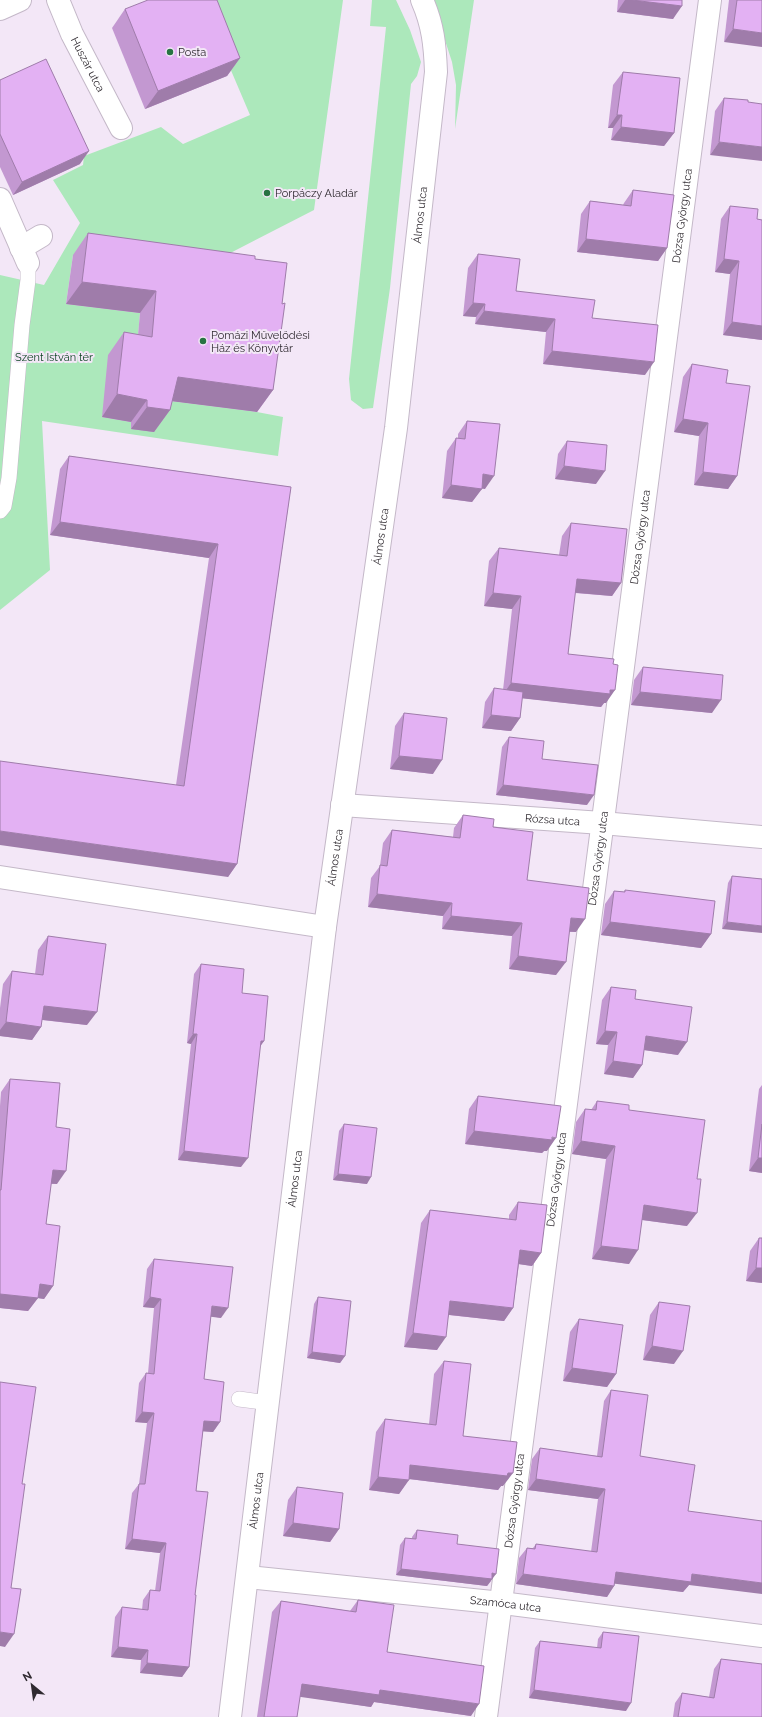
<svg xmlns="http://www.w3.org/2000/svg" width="762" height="1717" viewBox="0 0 762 1717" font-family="Raleway,sans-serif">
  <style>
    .green { fill: #ace8bb }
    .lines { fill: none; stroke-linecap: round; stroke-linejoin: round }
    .lane-casing { stroke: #c4b8c8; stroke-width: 16 }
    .street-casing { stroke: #c4b8c8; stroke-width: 24 }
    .secondary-casing { stroke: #c4b8c8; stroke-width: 24 }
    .lane { stroke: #fff; stroke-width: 15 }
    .street { stroke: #fff; stroke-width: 22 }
    .secondary { stroke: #fff; stroke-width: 22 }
    .wall { fill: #c398d1 }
    .shaded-wall { fill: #9f7caa }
    .building { fill: #e3b1f3; stroke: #9f7caa }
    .poi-dot { fill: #277342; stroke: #f3e7f7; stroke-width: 1.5 }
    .labels { text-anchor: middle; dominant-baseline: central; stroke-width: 4; stroke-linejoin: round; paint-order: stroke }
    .poi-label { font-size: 11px; fill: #2f2a30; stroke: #f3e7f7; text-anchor: start }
    .street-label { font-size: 11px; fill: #2f2a30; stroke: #f3e7f7 }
    .park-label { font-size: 11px; fill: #0e4523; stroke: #f3e7f7 }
  </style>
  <rect width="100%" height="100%" fill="#f3e7f7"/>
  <g class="green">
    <path d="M201,0h142l-29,210 -107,55 -134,-10 -7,49 74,9 -4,46 -34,58 29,5v7l31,-29 95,12 26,5 -5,39 -236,-35 8,149 -50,40v-335l44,10 36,-62 -27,-43 30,-15 1,-9 77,-29 22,17 67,-29z"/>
    <path d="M372,0h24l14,30 11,32 -4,14 -6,8 -21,204 -17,120 -10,1 -12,-9 -2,-21 37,-352 -16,-1z"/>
    <path d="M432,0h42l-19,129 1,-44 -4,-23z"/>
  </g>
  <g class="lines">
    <defs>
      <g id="lane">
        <path d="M0,511l4,-5 5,-28 13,-153 6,-45v-17"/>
        <path d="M239,1399l30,4"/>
      </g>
      <g id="street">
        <path id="s1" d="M58,0l14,34 49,94"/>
        <path d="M0,199l28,64"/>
        <path d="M21,248l20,-12"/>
        <path id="s2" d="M342,805l260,18 160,14"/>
        <path d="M0,877l325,50"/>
        <path id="s3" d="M248,1577l254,26 260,33"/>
        <path id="s4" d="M230,1717l95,-790 71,-499 40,-356c-1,-27 -3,-47 -14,-72"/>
        <path id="s5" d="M486,1717l224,-1717"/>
      </g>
      <path id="secondary" d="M0,9l20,-9"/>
    </defs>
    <use href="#lane" class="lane-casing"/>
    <use href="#street" class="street-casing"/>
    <use href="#secondary" class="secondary-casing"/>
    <use href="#lane" class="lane"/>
    <use href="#street" class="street"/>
    <use href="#secondary" class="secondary"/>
  </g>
  <g class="wall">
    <path d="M618,0h64l-9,19 -56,-7z"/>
    <path d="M729,0h33l-38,42z"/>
    <path d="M125,9l115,49 -13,18 -82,33 -33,-81z"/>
    <path d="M623,72l51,61 -10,13 -53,-6 2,-12h-5l5,-43z"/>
    <path d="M0,80l80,84 -67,31 -13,-28z"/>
    <path d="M724,98l24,4 -38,53 5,-44z"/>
    <path d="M633,190l34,58 -9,13 -81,-9 4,-38 9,-13 33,4 1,-2z"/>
    <path d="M730,206l27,13 5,1v120l-39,-5 7,-61 -15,-2 6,-53z"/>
    <path d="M88,233l167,26 27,45 -9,86 -16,22 -85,-11 -2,9 -16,22 -23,-3v-7l-29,-5 6,-62 16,-23 14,3 2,-22 -74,-9 7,-49z"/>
    <path d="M478,254l38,37 76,27 53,57 -102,-11 3,-32 -71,-8 1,-7 -13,-1 5,-48z"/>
    <path d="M692,364l34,19 11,93 -9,13 -34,-4 5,-49 -25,-4 9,-55z"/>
    <path d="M467,421l18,68 -3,-1 -10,14 -30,-4 5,-47 9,-13h2v-4z"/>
    <path d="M567,441l29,43 -41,-5 3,-25z"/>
    <path d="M69,456l222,31 -54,377 -9,13 -52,-92 33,-227 -159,-23 10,-66z"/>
    <path d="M571,523l50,60 -9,13 -37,-3 -7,61 38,49h-2l-3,4 -79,-9 -2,20 -9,13 -29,-3 3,-26 9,-14 9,2 9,-81 -28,-3 5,-45 10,-13 60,7 3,-19z"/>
    <path d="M643,667l69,46 -81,-8 3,-25z"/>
    <path d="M404,713l29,61 -43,-5 5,-43z"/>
    <path d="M509,737l78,68 -91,-10 6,-48z"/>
    <path d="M463,815l30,12 34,53 49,52h-7l-13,43 -47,-6 3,-33 -70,-7 1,-13 -75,-9 3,-29 9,-12 3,-23 9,-13 61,7 1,-9z"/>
    <path d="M732,876l30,3 -40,50 6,-46z"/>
    <path d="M625,890l86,44 -10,14 -100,-13 4,-31 9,-13 10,1z"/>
    <path d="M48,936l39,89 -45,-5 -1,7 -9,13 -32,-4v-28l3,-24 9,-13 23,3 3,-24z"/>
    <path d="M201,964l41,29 22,48 -4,6 -19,120 -63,-7 13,-116 -4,-1 7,-69z"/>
    <path d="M611,987l24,12 43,56 -34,-5 -2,15 -9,13 -29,-4 4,-29 -12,-1 6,-44z"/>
    <path d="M10,1079l46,48 1,57h-6l-5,40 7,62 -9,13 -6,-1 -10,13 -28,-3v-202l1,-14z"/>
    <path d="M762,1085v88l-13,-2 10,-82z"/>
    <path d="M478,1096l69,55h-3l-2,2 -77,-9 4,-35z"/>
    <path d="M597,1101l32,9 58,116 -45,-6 -13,44 -37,-5 14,-100 -34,-5 4,-32 9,-13 6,1z"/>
    <path d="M344,1124l23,60 -34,-4 6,-49z"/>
    <path d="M518,1202l23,51 -9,13 -13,-2 -6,44 -9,13 -55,-6 -12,35 -33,-3 17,-124 9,-13 79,9v-4z"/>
    <path d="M759,1238h3v45l-16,-2 4,-30z"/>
    <path d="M154,1259l67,59 -10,-2 -7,63 16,43 -7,10 -10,-1 -7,60 -1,104 -6,72 -7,10 -42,-4 1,-13 -30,-3 4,-40 7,-10 20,3 1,-10 7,-10 5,1 5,-38 -35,-4 7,-56 7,-9 8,-61 -12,-1 4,-39 7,-10h2l6,-65 -11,-1 4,-38z"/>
    <path d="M318,1297l27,59 -5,7 -33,-5 7,-54z"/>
    <path d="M659,1302l15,62 -31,-4 7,-45z"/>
    <path d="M579,1319l37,55 -9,13 -44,-6 7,-49z"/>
    <path d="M444,1361l19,75 40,50h-2l-3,4 -89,-11 -10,15 -30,-4 7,-58 9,-13 44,5 5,-50z"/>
    <path d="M611,1390l29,66 48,55 1,74 -6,7 -68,-9 -1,3 -7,11 -91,-13 3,-26 8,-10h6l3,-4 55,8 7,-53 -70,-9 4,-31 8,-11 57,8 7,-55z"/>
    <path d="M297,1487l42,42 -9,13 -47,-6 5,-36z"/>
    <path d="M417,1530l40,14 34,37 -4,5 -91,-11 4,-30 5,-7 7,1v-2z"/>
    <path d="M358,1600l29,52 84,64 -97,-14 -3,5 -71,-11 -3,21h-40l15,-105 9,-11 69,10z"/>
    <path d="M603,1632l23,79 -97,-13 6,-50 5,-7 57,7 1,-9z"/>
    <path d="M721,1659l41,58h-89l2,-14 7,-10 27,4 5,-28z"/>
  </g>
  <g class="shaded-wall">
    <path d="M625,0h7l50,6 -9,13 -56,-7z"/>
    <path d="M733,29l29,4v14l-38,-5z"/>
    <path d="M240,58l-13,18 -82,33 13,-18z"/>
    <path d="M617,115h5l-9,13h-5z"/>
    <path d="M621,127l53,6 -10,13 -53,-6z"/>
    <path d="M719,142l43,5v14l-52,-6z"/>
    <path d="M89,151l-9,13 -67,31 9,-13z"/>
    <path d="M586,239l81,9 -9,13 -81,-9z"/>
    <path d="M724,259l15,2 -9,13 -15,-2z"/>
    <path d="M82,282l74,9 -16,22 -74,-9z"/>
    <path d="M473,303l12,1 -9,13 -13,-1z"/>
    <path d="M484,311l71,8 -9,13 -71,-8z"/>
    <path d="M732,322l30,4v14l-39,-5z"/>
    <path d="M552,351l102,11 -9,13 -102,-11z"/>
    <path d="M178,377l95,13 -16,22 -95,-12z"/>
    <path d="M117,394l30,6 -16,22 -29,-5z"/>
    <path d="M147,407l23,3 -16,22 -23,-3z"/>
    <path d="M683,419l25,4 -9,13 -25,-4z"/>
    <path d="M564,466l41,5 -9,13 -41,-5z"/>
    <path d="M703,472l34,4 -9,13 -34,-4z"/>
    <path d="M483,474l11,2 -9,13 -11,-2z"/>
    <path d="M451,485l31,4 -10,13 -30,-4z"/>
    <path d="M60,522l158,22 -9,14 -159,-23z"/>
    <path d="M577,579l44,4 -9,13 -45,-4z"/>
    <path d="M493,593l28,3 -9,13 -28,-3z"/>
    <path d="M511,683l104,7 -9,13h-2l-3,4 -99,-11z"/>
    <path d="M640,692l81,8 -9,13 -81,-8z"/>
    <path d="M491,715l29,3 -9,13 -29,-3z"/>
    <path d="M399,756l43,4 -9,14 -43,-5z"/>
    <path d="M503,785l91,10 -7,10 -91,-10z"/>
    <path d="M0,831l237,33 -9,13 -228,-32z"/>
    <path d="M377,894l75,9 -9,13 -75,-9z"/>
    <path d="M451,916l71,7 -10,13 -70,-7z"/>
    <path d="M571,918l14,1 -9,13 -14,-1z"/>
    <path d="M610,922l101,12 -10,14 -100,-13z"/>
    <path d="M727,922l35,4v7l-40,-4z"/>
    <path d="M518,956l48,6 -10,13 -47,-6z"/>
    <path d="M44,1006l53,6 -10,13 -52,-6z"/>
    <path d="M6,1022l35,5 -9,13 -32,-4v-6z"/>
    <path d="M605,1031l12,1 -9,13 -12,-1z"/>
    <path d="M193,1034h4l-6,10 -4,-1z"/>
    <path d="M646,1036l41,6 -9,13 -41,-6z"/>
    <path d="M261,1041h3l-7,9z"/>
    <path d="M613,1061l29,4 -9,13 -29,-4z"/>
    <path d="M474,1131l82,7 -9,13h-3l-2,2 -77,-9z"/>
    <path d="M581,1141l34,5 -9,13 -34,-5z"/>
    <path d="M184,1151l64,7 -7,9 -63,-7z"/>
    <path d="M758,1158h4v15l-13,-2z"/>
    <path d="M53,1170l13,1 -9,13 -13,-1z"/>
    <path d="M338,1174l33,3 -4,7 -34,-4z"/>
    <path d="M644,1205l53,8 -10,13 -52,-7z"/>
    <path d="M601,1246l37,4 -9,14 -37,-5z"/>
    <path d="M520,1250l21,3 -9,13 -21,-3z"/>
    <path d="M756,1268h6v15l-16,-2z"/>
    <path d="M40,1284l13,2 -9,13 -13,-2z"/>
    <path d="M0,1294l38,4 -10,13 -28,-3z"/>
    <path d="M150,1297l11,2 -7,9 -11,-1z"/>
    <path d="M450,1301l63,7 -9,13 -63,-7z"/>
    <path d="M212,1306l16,2 -7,10 -16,-2z"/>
    <path d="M413,1333l33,4 -9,13 -33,-3z"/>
    <path d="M652,1346l31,5 -9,13 -31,-4z"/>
    <path d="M312,1352l33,4 -5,7 -33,-5z"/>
    <path d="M572,1368l44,6 -9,13 -44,-6z"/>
    <path d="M142,1412l12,1 -7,10 -12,-1z"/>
    <path d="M204,1421l16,1 -7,10 -16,-1z"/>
    <path d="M410,1465l98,8h5l-10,13h-2l-3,4 -97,-12z"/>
    <path d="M378,1477l31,3 -10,14 -30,-4z"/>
    <path d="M536,1479l69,10 -7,10 -70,-9z"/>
    <path d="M293,1523l46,6 -9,13 -47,-6z"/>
    <path d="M132,1539l34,4 -6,10 -35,-4z"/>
    <path d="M401,1569l91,4 4,1 -9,12 -91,-11z"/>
    <path d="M616,1572l76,2 70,9v11l-73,-9 -6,7 -74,-9z"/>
    <path d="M523,1574l91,12 -7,11 -91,-13z"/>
    <path d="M0,1632l14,2 -9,13 -5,-1z"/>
    <path d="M118,1647l30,3 -7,10 -30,-3z"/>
    <path d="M147,1663l42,4 -7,10 -42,-4z"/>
    <path d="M302,1684l78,6 99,14 -8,12 -97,-14 -3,5 -77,-11z"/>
    <path d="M534,1690l97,13 -5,8 -97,-13z"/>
  </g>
  <g class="building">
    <path d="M148,0h69l23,58 -82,33 -33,-82z"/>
    <path d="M632,0h50v6z"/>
    <path d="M737,0h25v33l-29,-4z"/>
    <path d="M46,59l43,92 -67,31 -22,-48v-54z"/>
    <path d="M623,72l57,6 -6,55 -53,-6 1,-12h-5z"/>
    <path d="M724,98l24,2v2l14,2v43l-43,-5z"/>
    <path d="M633,190l41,5 -7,53 -81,-9 4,-38 41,5z"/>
    <path d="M730,206l28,3 -1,10 5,1v106l-30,-4 7,-61 -15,-2z"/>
    <path d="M88,233l167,23v3l32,4 -5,41 3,-1 -12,87 -95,-13 -8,33 -23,-3v-7l-30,-6 7,-62 28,5 4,-46 -74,-9z"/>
    <path d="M478,254l42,5 -4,32 79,9 -3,18 66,7 -4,37 -102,-11 3,-32 -71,-8 1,-7 -12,-1z"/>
    <path d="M692,364l36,6 -2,13 24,3 -13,90 -34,-4 5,-49 -25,-4z"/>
    <path d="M467,421l33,3 -6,52 -11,-2 -1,15 -31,-4 5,-47 9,1z"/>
    <path d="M567,441l40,4 -2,26 -41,-5z"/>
    <path d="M69,456l222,31 -54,377 -237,-33v-70l184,25 34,-242 -158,-22z"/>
    <path d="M571,523l56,6 -6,54 -44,-4 -9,75 46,5 -1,5 5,1 -3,25h-5v4l-99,-11 10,-87 -28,-3 6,-45 68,8z"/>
    <path d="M643,667l80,8 -2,25 -81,-8z"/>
    <path d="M494,688l29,4 -3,26 -29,-3z"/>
    <path d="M404,713l43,5 -5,42 -43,-4z"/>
    <path d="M509,737l35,4 -2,18 56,6 -4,30 -91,-10z"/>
    <path d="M463,815l31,4 -1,8 40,5 -6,48 62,8 -4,31 -14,-1 -5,44 -48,-6 4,-33 -71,-7 1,-13 -75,-9 3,-29 7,1 5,-36 68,8z"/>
    <path d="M732,876l30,3v47l-35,-4z"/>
    <path d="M625,890l90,11 -4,33 -101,-12 4,-31 11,1z"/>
    <path d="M48,936l58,8 -9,68 -53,-6 -3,21 -35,-5 6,-51 31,4z"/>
    <path d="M201,964l43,5 -2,24 26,3 -4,45h-3l-13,117 -64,-7 13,-117h-4z"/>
    <path d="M611,987l25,3 -1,9 57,8 -5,35 -41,-6 -4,29 -29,-4 4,-29 -12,-1z"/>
    <path d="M10,1079l50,4 -4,44 14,2 -4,42 -13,-1 -7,54 14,2 -7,60 -13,-2 -2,14 -38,-4v-104h1z"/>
    <path d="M478,1096l83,10 -5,32 -4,-1v3l-78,-9z"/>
    <path d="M597,1101l32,4v5l76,10 -8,59h4l-4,34 -53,-8 -6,45 -37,-4 14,-100 -34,-5 4,-32 11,1z"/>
    <path d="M344,1124l33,4 -6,49 -33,-3z"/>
    <path d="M762,1124v34h-4z"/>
    <path d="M518,1202l29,3 -6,48 -21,-3 -7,58 -63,-7 -4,36 -33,-4 17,-123 86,10z"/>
    <path d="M759,1238h3v30h-6z"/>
    <path d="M154,1259l79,8 -5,41 -16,-2 -8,73 20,3 -4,40 -16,-1 -8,70 12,1 -13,103h1l-7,72 -42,-4 1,-13 -30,-3 4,-40 26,3 2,-20 10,1 6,-48 -34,-4 7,-55h6l9,-71 -12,-1 4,-39 8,1 7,-75 -11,-2z"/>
    <path d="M318,1297l33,4 -6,55 -33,-4z"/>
    <path d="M659,1302l31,4 -7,45 -31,-5z"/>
    <path d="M579,1319l44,6 -7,49 -44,-6z"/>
    <path d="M444,1361l27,3 -8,72 54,6 -4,31h-5l-1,3 -97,-11 -1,15 -31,-3 7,-58 51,6z"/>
    <path d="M0,1382l36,5 -14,97h3l-14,104 10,1 -7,45 -14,-2z"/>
    <path d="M611,1390l37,5 -8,61 55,9 -7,46 74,10v62l-70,-9 -1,8 -75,-10 -2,14 -91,-12 4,-26 8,1 1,-5 61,8 8,-63 -69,-10 4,-31 62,9z"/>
    <path d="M297,1487l46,6 -4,36 -46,-6z"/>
    <path d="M417,1530l41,5 -1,9 42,5 -3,25 -4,-1v6l-91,-10 4,-31 11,1z"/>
    <path d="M358,1600l36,5 -7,47 97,14 -5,38 -99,-14 -1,5 -77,-11 -5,33h-33l17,-116 75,11z"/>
    <path d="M603,1632l36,4 -8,67 -97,-13 6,-49 61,7z"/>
    <path d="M721,1659l41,5v53h-84l4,-24 32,5z"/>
  </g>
  <g class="poi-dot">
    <circle cx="170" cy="52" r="4"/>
    <circle cx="267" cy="193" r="4"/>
    <circle cx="203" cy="341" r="4"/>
  </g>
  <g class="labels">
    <g class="poi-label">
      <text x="178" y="52">Posta</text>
      <text x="275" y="193">Porpáczy Aladár</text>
      <text x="211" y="335">Pomázi Művelődési<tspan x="211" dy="13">Ház és Könyvtár</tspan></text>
    </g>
    <g class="street-label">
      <text stroke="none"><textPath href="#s1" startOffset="71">Huszár utca</textPath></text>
      <text stroke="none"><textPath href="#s4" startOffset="1514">Álmos utca</textPath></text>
      <text stroke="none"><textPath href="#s5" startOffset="1514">Dózsa György utca</textPath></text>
      <text stroke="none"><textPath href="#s4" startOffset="1190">Álmos utca</textPath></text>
      <text stroke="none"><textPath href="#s5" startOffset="1190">Dózsa György utca</textPath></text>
      <text stroke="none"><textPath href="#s2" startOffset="211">Rózsa utca</textPath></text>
      <text stroke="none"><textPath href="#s4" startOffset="866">Álmos utca</textPath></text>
      <text stroke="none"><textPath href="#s5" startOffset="866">Dózsa György utca</textPath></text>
      <text stroke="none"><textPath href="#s4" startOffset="542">Álmos utca</textPath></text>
      <text stroke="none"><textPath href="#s5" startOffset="542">Dózsa György utca</textPath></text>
      <text stroke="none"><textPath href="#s4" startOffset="218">Álmos utca</textPath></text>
      <text stroke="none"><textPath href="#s5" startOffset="218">Dózsa György utca</textPath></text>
      <text stroke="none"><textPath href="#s3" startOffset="259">Szamóca utca</textPath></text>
    </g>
    <g class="park-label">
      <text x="54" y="357">Szent István tér</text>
    </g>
  </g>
  <g transform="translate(32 1685) rotate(331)" stroke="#f3e7f7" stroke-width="3" paint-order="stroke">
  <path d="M0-3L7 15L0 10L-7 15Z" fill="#2f2a30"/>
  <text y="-6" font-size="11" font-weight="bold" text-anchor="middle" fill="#2f2a30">N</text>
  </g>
</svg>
